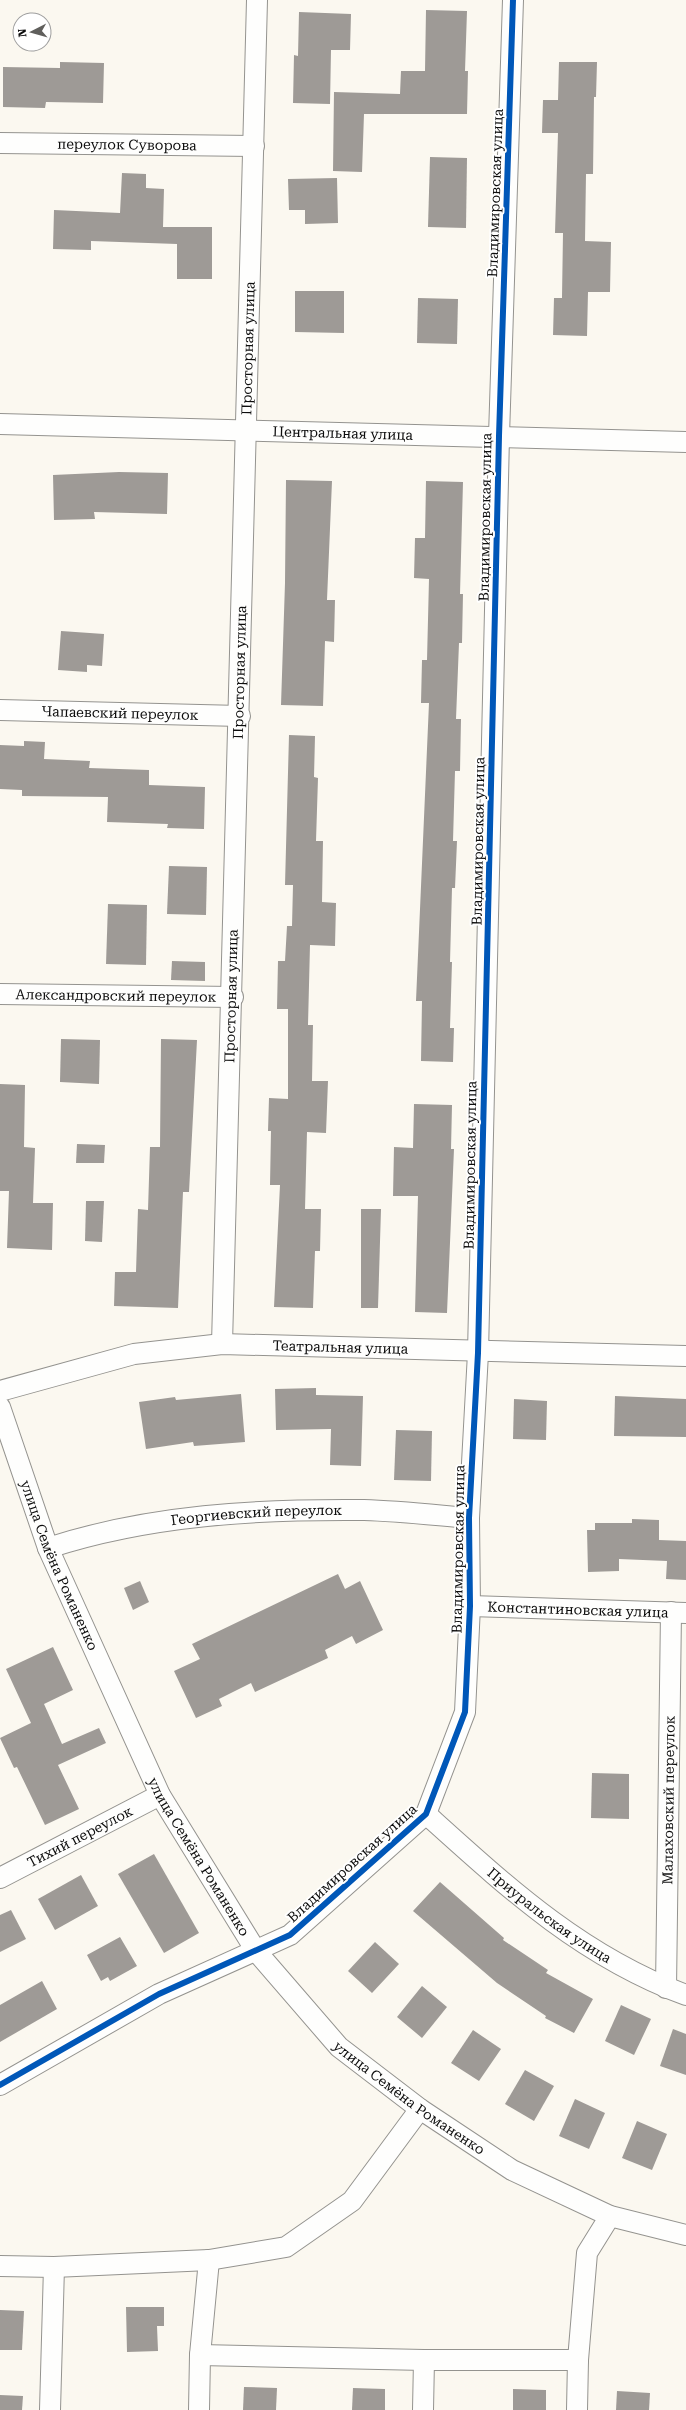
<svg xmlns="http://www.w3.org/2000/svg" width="686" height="2410" viewBox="0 0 686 2410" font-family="'Roboto Serif',serif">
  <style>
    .building { fill: #9e9a96 }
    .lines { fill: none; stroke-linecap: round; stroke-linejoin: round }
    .minor-casing { stroke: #94938f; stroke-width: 22 }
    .minor { stroke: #fefefd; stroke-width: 20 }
    .cycleway-casing { stroke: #fff; stroke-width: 8 }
    .cycleway { stroke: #0057b8; stroke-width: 6 }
    .labels { text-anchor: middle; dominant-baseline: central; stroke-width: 4; stroke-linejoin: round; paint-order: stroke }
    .street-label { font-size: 14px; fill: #0d0d0d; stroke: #fff }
  </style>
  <rect width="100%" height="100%" fill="#fbf8f0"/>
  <g class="building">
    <path d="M426,10l41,1 -2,60h3l-1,43h-103l-2,58 -29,-1 1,-79 66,2 1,-23h24z"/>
    <path d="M299,12l52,2 -1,36h-19l-1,54 -37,-1 1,-48 4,1z"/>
    <path d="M60,62l44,1 -1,40 -57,-1 -1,6 -42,-1v-40l57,1z"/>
    <path d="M559,62h38l-1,35h-2l-1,77h-7l-1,67 26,1 -1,50h-22l-1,44 -34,-1 1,-37h8l1,-65h-8l3,-100h-16l1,-33h15z"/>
    <path d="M430,157l37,1 -1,70 -38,-1z"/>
    <path d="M122,173l24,1v14l18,1 -1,38h49v52h-35v-35l-86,-3v9l-38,-1 1,-39 66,3z"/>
    <path d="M337,178l1,45 -33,1v-14h-16l-1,-31z"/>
    <path d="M295,291h49v42l-49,-1z"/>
    <path d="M418,298l40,1 -1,45 -40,-1z"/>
    <path d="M119,472l49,1 -1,41 -73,-2 1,7 -41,1 -1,-45z"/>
    <path d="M286,480l46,1 -5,119h8l-1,42 -9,-1 -2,65 -42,-1 4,-122z"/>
    <path d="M426,481l37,1 -3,112h3l-1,49h-3l-3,76h5l-1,52h-5l-2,70h4l-2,47h-3l-2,74h2l-2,66h4l-1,34 -32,-1 1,-60h-6l13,-298h-8l1,-43h5l2,-81 -15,-1 1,-40h10z"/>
    <path d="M61,631l43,3 -2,32 -15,-1v7l-29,-2z"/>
    <path d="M289,735l26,1 -1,41 4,1 -2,63h7l-1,61 14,1 -1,43 -25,-1 -2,80h5l-1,56h16l-2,52 -19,-1 -2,77h16l-1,42h-5l-2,57 -39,-1 6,-122h-10l1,-54h-3l1,-33 19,1v-90h-11l1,-48h7l2,-35h5l1,-41h-8z"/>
    <path d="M24,741l21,1 -1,17 46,2 -1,7 60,2v15l56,2 -1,42 -37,-1 1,-4 -61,-2 1,-25 -86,-1v-6l-22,-1v-44l24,1z"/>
    <path d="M169,866l38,1 -1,48 -39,-1z"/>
    <path d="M108,904l39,1 -1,60 -40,-1z"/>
    <path d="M172,961l33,1v19l-34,-1z"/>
    <path d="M61,1039l39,1 -1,44 -39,-2z"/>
    <path d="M161,1039l36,1 -8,152h-6l-5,116 -64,-2 1,-34h21l2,-63 10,1 2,-63h10z"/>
    <path d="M0,1084l25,1 -1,62 11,1 -2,55h20l-1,47 -45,-2 2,-57h-9z"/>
    <path d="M414,1104l38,1 -1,44h3l-7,164 -32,-1 3,-116h-25l1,-49 19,1z"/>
    <path d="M77,1144l28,1 -1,18h-28z"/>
    <path d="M86,1201h18l-2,41 -17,-1z"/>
    <path d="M361,1209h20l-3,99h-17z"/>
    <path d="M316,1388v7l47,1 -2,70 -31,-1 1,-36 -55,1 -1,-41z"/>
    <path d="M241,1394l4,48 -51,4 -1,-4 -47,7 -7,-47 36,-5 1,3z"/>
    <path d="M615,1396l71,3v38l-72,-1z"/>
    <path d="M514,1399l33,2 -1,39 -33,-1z"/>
    <path d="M396,1430l36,1 -1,50 -37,-1z"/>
    <path d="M632,1519l27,1v20l27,1v39l-20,-1 1,-18 -48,-2v12l-31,1 -1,-42h8v-7h37z"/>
    <path d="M338,1574l7,15 15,-8 23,49 -27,14 -4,-8 -27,14 3,8 -73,34 -4,-9 -32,16 3,7 -26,12 -22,-47 26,-12 -8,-15z"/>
    <path d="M140,1581l9,21 -16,8 -9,-22z"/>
    <path d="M53,1647l20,43 -29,14 18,40 37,-16 7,15 -48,22 21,44 -34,16 -28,-58 -3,1 -14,-30 31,-15 -25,-54z"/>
    <path d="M592,1773l37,1v45l-38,-1z"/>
    <path d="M154,1854l45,79 -35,20 -46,-79z"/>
    <path d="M81,1875l17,31 -43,24 -17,-31z"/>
    <path d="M440,1882l64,56 -1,2 45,30 -2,3 47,26 -19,34 -29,-15 1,-2 -49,-33 -84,-72z"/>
    <path d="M11,1910l15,29 -26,13v-37z"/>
    <path d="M120,1937l17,29 -27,15 -2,-4 -7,4 -14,-26z"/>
    <path d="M375,1942l24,22 -27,29 -24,-22z"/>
    <path d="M42,1981l15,28 -57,33v-37z"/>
    <path d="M422,1986l25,21 -25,31 -25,-21z"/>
    <path d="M621,2005l30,14 -17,36 -29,-14z"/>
    <path d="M673,2029l13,5v41l-26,-9z"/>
    <path d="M473,2030l28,19 -22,32 -28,-18z"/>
    <path d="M525,2070l29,16 -20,35 -29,-17z"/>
    <path d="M575,2099l30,14 -16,36 -30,-13z"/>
    <path d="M637,2121l30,13 -15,36 -30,-12z"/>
    <path d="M126,2307h38v19h-7l1,25 -31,1z"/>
    <path d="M0,2310l24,1 -2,39h-22z"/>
    <path d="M244,2387l33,1 -1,22h-33z"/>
    <path d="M353,2388l32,1v21h-33z"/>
    <path d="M513,2389l33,1v20h-33z"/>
    <path d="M617,2391l33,2 -1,17h-33z"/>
    <path d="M0,2395l23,1 -1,14h-22z"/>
  </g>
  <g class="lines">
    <defs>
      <g id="minor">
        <path id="s1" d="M0,143l254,3"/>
        <path id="s2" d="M0,424l686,18"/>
        <path id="s3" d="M0,710l240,6"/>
        <path id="s4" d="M0,994l233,3"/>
        <path id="s5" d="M222,1344l35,-1344"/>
        <path id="s6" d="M0,1391l134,-37 88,-10 464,12"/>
        <path id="s7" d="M0,1407l48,141 112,247 96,156 83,96 81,62 92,61 98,46 76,19"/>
        <path id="s8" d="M48,1548c101,-33 210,-39 316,-38 35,1 70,5 105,8"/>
        <path id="s9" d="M470,1606l216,7"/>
        <path id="s10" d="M426,1814c81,73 155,142 260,181"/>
        <path id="s11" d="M0,1878l160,-83"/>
        <path id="s12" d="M666,1988l5,-376"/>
        <path d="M0,2085l159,-91 131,-59 136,-121 39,-102 5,-106 -1,-88 9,-165 21,-917 14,-436"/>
        <path d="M0,2266l54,1 155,-7 77,-13 66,-46 68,-92"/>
        <path d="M200,2355l224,5h154"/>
        <path d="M50,2410l4,-143"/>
        <path d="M199,2410l1,-55 9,-95"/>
        <path d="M423,2410l1,-50"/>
        <path d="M577,2410l1,-50 9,-107 23,-37"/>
      </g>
    </defs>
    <use href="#minor" class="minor-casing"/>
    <use href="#minor" class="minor"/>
    <defs>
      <path id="cycleway" d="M0,2085l159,-91 131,-59 136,-121 39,-102 5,-106 -1,-88 9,-165 21,-917 14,-436"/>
    </defs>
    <use href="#cycleway" class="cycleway-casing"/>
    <use href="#cycleway" class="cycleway"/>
  </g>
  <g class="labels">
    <g class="street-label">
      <text stroke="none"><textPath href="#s1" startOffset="127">переулок Суворова</textPath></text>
      <text transform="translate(495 193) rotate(-88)">Владимировская улица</text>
      <text stroke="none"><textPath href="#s5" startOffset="996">Просторная улица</textPath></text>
      <text stroke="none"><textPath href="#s2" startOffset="343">Центральная улица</textPath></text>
      <text transform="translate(485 517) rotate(-89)">Владимировская улица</text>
      <text stroke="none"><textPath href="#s5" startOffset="672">Просторная улица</textPath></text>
      <text stroke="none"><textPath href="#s3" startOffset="120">Чапаевский переулок</textPath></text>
      <text transform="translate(478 841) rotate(-89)">Владимировская улица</text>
      <text stroke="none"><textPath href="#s4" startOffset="116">Александровский переулок</textPath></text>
      <text stroke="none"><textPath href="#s5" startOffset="348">Просторная улица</textPath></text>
      <text transform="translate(470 1165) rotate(-89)">Владимировская улица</text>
      <text stroke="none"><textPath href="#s6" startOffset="346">Театральная улица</textPath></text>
      <text stroke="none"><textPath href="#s8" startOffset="212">Георгиевский переулок</textPath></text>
      <text transform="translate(458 1549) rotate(-89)">Владимировская улица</text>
      <text stroke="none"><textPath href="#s7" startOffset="169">улица Семёна Романенко</textPath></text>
      <text stroke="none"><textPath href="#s9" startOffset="108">Константиновская улица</textPath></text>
      <text stroke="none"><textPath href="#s12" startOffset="188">Малаховский переулок</textPath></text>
      <text stroke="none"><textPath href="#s11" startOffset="90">Тихий переулок</textPath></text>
      <text stroke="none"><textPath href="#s7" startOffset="493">улица Семёна Романенко</textPath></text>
      <text transform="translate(352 1863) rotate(-42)">Владимировская улица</text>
      <text stroke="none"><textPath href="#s10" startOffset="160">Приуральская улица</textPath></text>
      <text stroke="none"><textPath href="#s7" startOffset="817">улица Семёна Романенко</textPath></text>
    </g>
  </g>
  <g transform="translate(32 32) rotate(264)"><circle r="19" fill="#ffffff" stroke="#9e9e9e"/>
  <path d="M0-3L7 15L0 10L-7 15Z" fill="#605f5c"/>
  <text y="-6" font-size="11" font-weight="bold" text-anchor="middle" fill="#0d0d0d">N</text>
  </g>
</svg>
